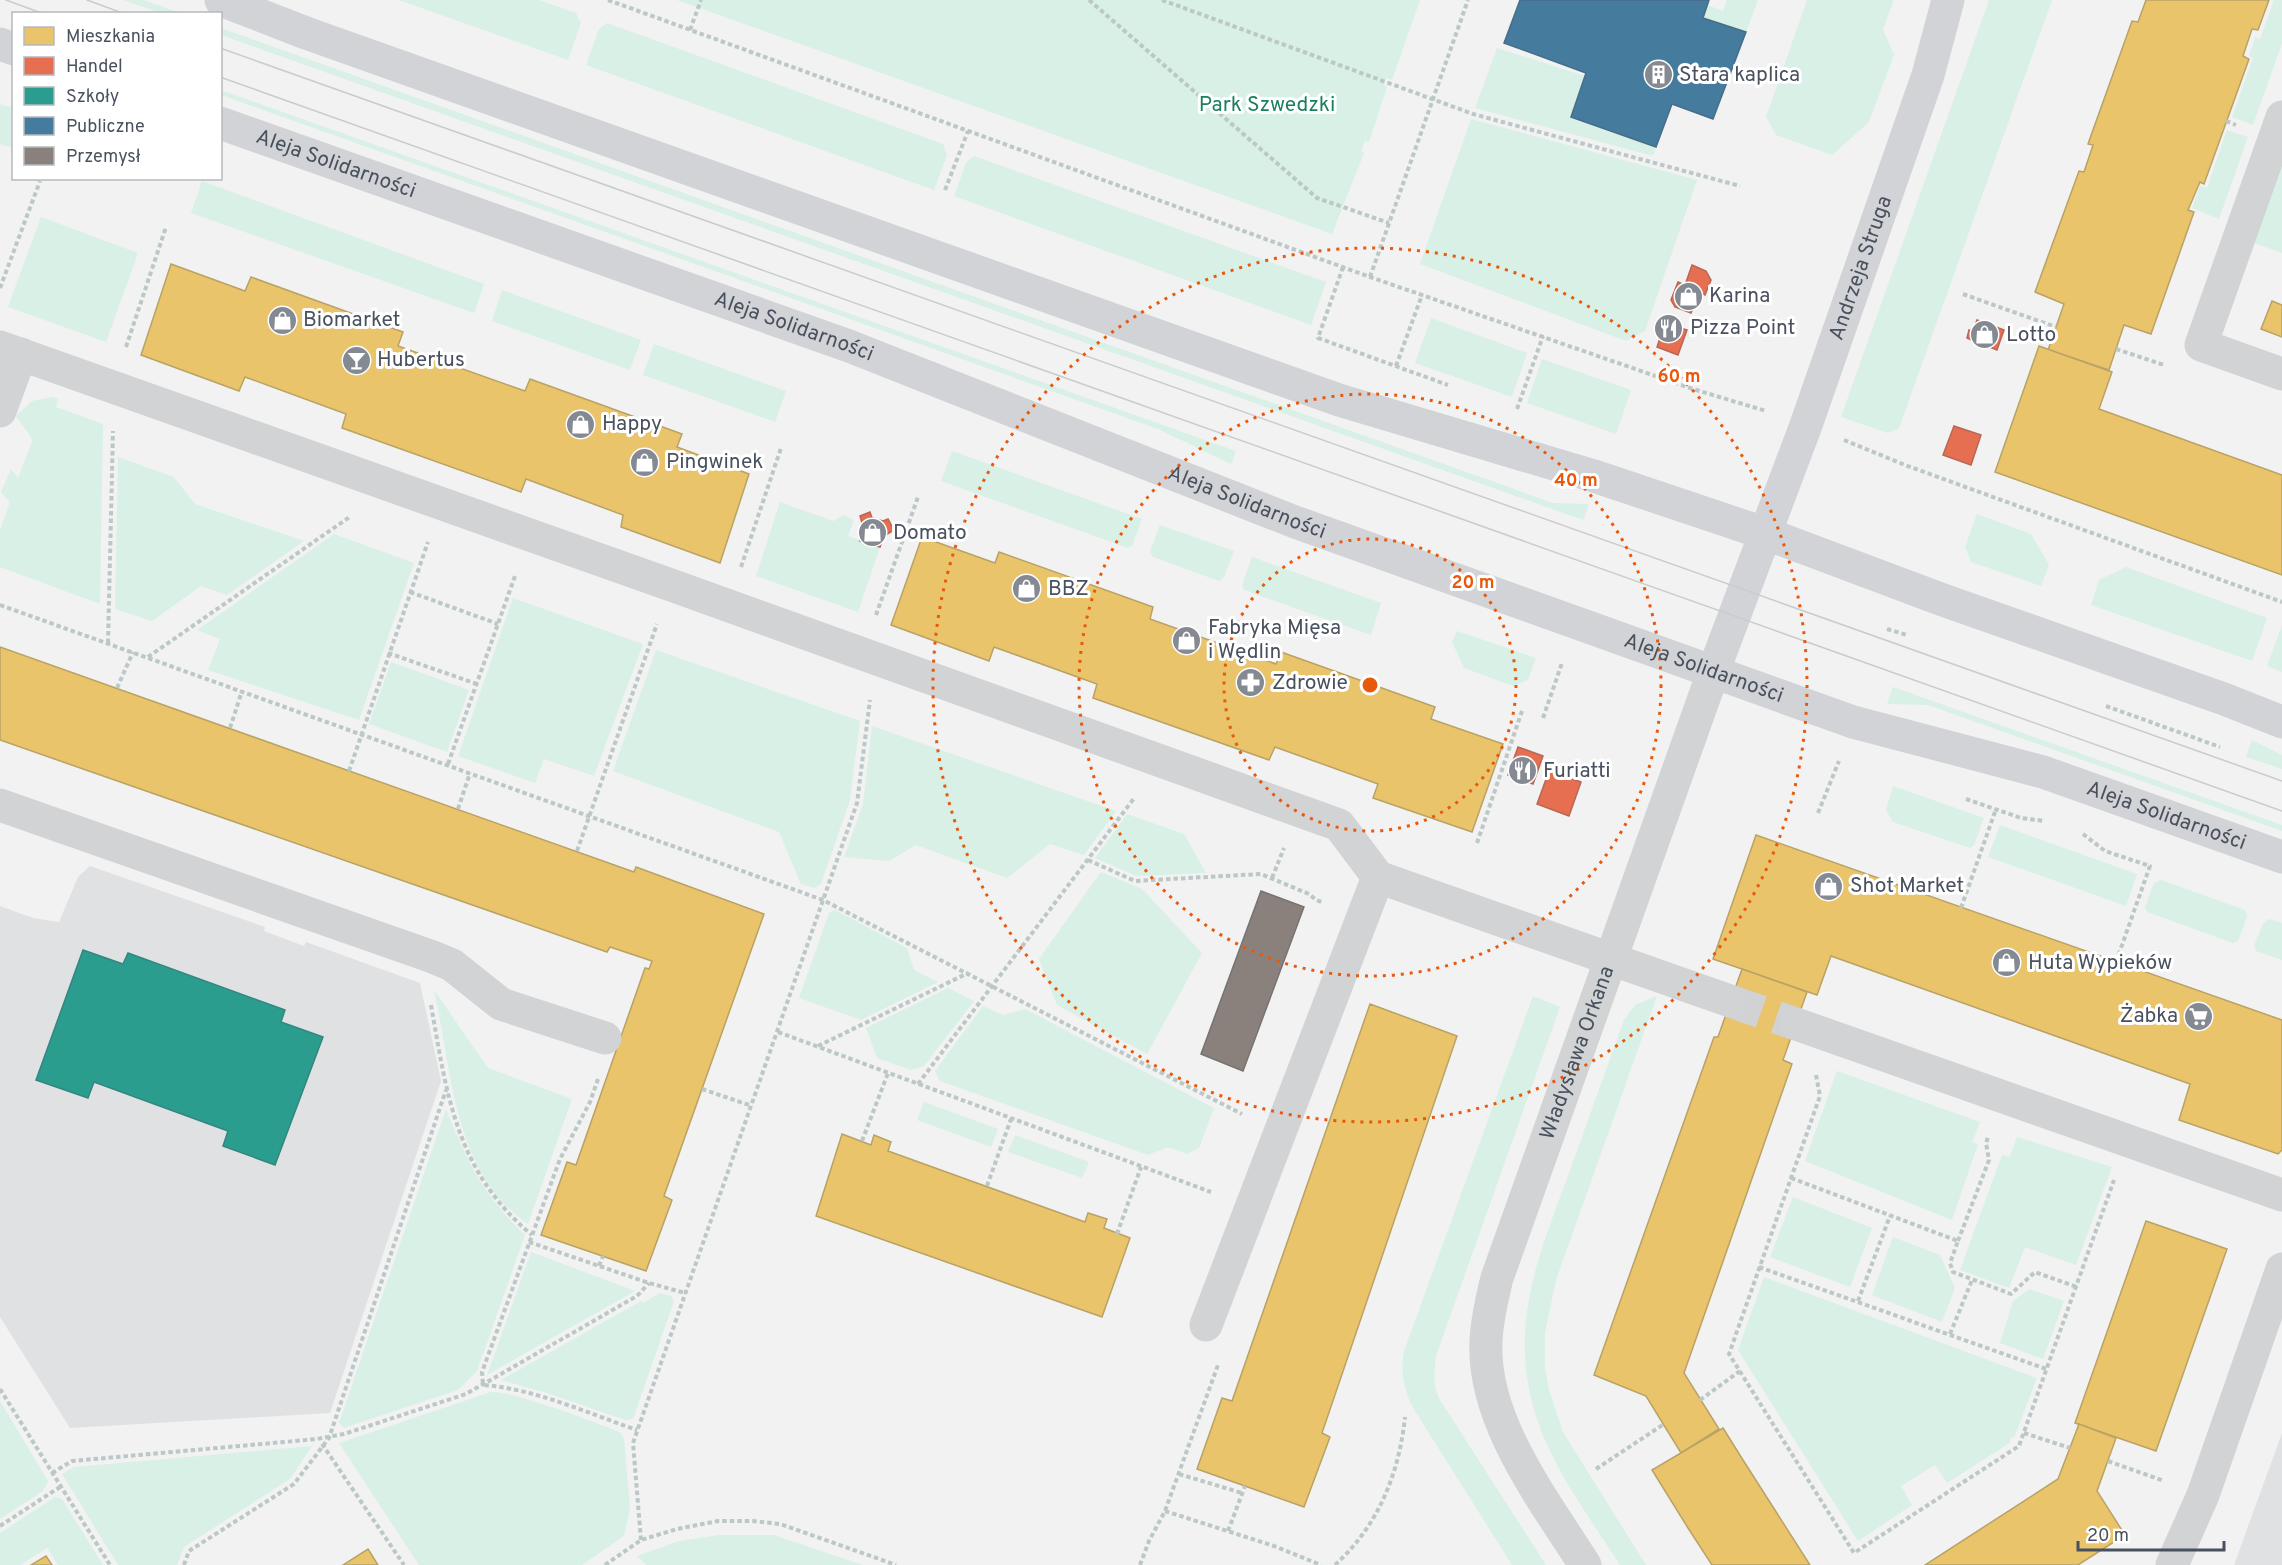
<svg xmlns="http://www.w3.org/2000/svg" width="2282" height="1565" viewBox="0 0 2282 1565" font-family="Overpass,sans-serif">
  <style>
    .education { fill: #e0e1e2 }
    .green { fill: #d8f0e5 }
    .homes { fill: #e9c46a; stroke: #b9a266; stroke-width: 1.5 }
    .shops { fill: #e76f51; stroke: #b86655; stroke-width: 1.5 }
    .schools { fill: #2a9d8f; stroke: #338680; stroke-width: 1.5 }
    .public { fill: #457b9d; stroke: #466e8a; stroke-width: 1.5 }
    .industry { fill: #8a817c; stroke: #767373; stroke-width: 1.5 }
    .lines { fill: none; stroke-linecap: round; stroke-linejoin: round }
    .street-tunnel { stroke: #d0d2d4; stroke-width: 33; stroke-dasharray: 33 16; stroke-linecap: butt }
    .path { stroke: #bcc8c6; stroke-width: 4; stroke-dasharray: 4.5 3; stroke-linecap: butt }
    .street { stroke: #d1d3d5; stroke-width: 33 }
    .secondary { stroke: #d2d3d6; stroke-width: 33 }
    .tram { stroke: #cacbcd; stroke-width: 1.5 }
    .ring { fill: none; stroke: #e8590c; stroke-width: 3; stroke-dasharray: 3 6 }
    .labels { text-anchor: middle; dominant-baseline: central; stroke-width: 6; stroke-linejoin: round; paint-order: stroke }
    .poi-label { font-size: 21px; fill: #49515e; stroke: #fff; text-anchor: start }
    .park-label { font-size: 21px; fill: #1a7f5c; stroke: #fff }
    .street-label { font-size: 21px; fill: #49515e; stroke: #fff }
    .centre { fill: #e8590c; stroke: #fff; stroke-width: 3 }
    .ring-label { font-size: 18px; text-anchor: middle; font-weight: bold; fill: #e8590c; stroke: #fff; stroke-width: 6; stroke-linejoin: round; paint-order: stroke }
  </style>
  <rect width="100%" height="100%" fill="#f2f2f2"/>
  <g class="education">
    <path d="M90,866l175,61 -1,4 40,15 2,-4 114,41 21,98 -111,332 -260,15 -70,-111v-411l33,12 26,4 19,-45z"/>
    <path d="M2282,1433v132h-48z"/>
  </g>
  <g class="green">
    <path d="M123,0h20l38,13h-20z"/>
    <path d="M399,0h140l37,13 5,10 -13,37z"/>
    <path d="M677,0h743l-28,80 -6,-2 -2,7 3,2 -18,55 -4,-1 -4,10 3,2 -32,81z"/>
    <path d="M1727,0h31l-12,32 -43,-14 4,-13 16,6z"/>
    <path d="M1807,0h87l-11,29 11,26 -25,67 -37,33 -56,-20 -10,-18z"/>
    <path d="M1989,0h63l-153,428 -11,5 -47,-16z"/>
    <path d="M2274,0h8v43l-29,82 -21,-8 21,-59 -4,-2 6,-19 5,2z"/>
    <path d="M607,23l336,121 4,11 -13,35 -348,-125 13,-36z"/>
    <path d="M221,28l1332,475 36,1 -6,16 -1362,-485z"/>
    <path d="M1497,48l88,28 -14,41 85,30 -3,9 -178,-48z"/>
    <path d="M221,90l1015,361 -5,13 -73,-35 -937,-334z"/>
    <path d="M0,104l13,4v40l-13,-4z"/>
    <path d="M1471,119l226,61 -52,151 -19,10 -206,-77z"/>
    <path d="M2227,130l21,7 -29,82 -27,-11 8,-22 7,2z"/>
    <path d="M974,156l352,126 -15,43 -357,-129 12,-33z"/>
    <path d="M2282,164v89l-28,-10z"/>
    <path d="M202,181l282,103 -10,29 -283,-100z"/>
    <path d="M41,217l97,36 -32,89 -98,-35z"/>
    <path d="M502,290l139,50 -11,30 -138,-49z"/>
    <path d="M1431,318l96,35 -15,44 -97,-34z"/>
    <path d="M654,344l132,47 -11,31 -132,-47z"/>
    <path d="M1542,359l89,31 -15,44 -89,-31z"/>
    <path d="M52,397l6,2 -2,8 47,17 -3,180 -100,-37v-37l10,-28 -9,-10 10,-23 7,9 15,-38 -17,-24 16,-15z"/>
    <path d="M952,451l190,68 -10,27 -4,2 -187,-67z"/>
    <path d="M118,457l56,20 21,27 109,37 -77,54 -26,-9 -49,35 -37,-12z"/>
    <path d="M780,502l53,19 11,-6 10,5 -6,16 32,11 -22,65 -102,-36z"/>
    <path d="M1977,514l54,20 18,31 -8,21 -70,-24 -6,-15z"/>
    <path d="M1160,525l74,26 -10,26 -5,4 -66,-24 -3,-5z"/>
    <path d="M334,534l80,29 -55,157 -151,-50 12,-31 -23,-9z"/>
    <path d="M1252,557l129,46 -10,32 -127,-45 -2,-5z"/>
    <path d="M2126,567l141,51 -15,43 -161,-56 8,-25z"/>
    <path d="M513,598l130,46 -49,132 -50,-17 -9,24 -77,-27z"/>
    <path d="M2282,625v47l-15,-6z"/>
    <path d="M1457,631l79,27 -8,22 -15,6 -49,-18 -12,-26z"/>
    <path d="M656,650l204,71 -10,79 -29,84 -7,4 -13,-4 -22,-52 -166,-61z"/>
    <path d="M391,662l78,28 -22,62 -78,-28z"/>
    <path d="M1893,687l389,138v6l-354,-126 -41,-1z"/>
    <path d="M872,726l244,85 -32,44 -34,-11 -43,34 -91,-33 -27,16 -45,-4 19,-53z"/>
    <path d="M2252,740l30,15v14l-36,-12z"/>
    <path d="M1893,786l91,32 -10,27 -4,3 -77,-26 -7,-12z"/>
    <path d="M1127,814l57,20 22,39 -70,3 -41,-18z"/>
    <path d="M2000,825l137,49 -11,32 -138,-49z"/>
    <path d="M1101,872l41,17 60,64 -55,101 -90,-49 -18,-46z"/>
    <path d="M2161,880l84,30 2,7 -9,24 -5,2 -86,-31 -2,-5 9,-24z"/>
    <path d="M835,910l72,38 7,22 24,12 -77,38 -62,-22 30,-85z"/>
    <path d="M2269,919l13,4v37l-26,-9 -2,-5 9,-22z"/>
    <path d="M948,988l26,13 -50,65 -13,4 -34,-12 -11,-30z"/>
    <path d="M434,990l54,78 84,31 -44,125c-75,-51 -76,-154 -94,-234z"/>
    <path d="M1533,996l27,11 -124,349c-2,16 -4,29 4,44l106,165h-34l-97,-154c-11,-20 -15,-37 -11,-60z"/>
    <path d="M1657,996l-101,284 -11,53v35l4,22 14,42 83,133h-26c-28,-44 -65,-93 -82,-143 -32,-94 0,-164 32,-252 18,-50 36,-100 54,-150l11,-15z"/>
    <path d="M983,1006l20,9 22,-6 189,99 -15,40 -12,6 -19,-7 -20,8 -208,-74 -5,-10z"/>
    <path d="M1837,1071l143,51 -8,20 6,2 -26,76 -147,-59z"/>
    <path d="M924,1102l74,27 -7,18 -74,-27z"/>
    <path d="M446,1109c23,56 35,83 79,126l-48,136 -19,19 -114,38 -5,-5z"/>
    <path d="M1015,1135l74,27 -7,16 -74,-26z"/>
    <path d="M2017,1137l95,30 -36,98 -51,-18 -16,41 -49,-18 42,-115 8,2z"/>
    <path d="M1793,1197l79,31 -22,59 -80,-30z"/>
    <path d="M1893,1237l47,18 15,33 -13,34 -70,-27z"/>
    <path d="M531,1252l104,39 -148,84z"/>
    <path d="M1764,1277l273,101 -23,60 -3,-1 -1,3 1,2 -64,41 -12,-18 -34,21 11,19 -54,36 -120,-191z"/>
    <path d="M2029,1289l35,12 -21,58 -43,-16 13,-42z"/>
    <path d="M660,1293l11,3 3,5 -41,118 -8,1 -78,-27 -46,-13 140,-79 2,2z"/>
    <path d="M491,1392c18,-2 111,32 130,41l3,6 6,70 -6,27 -42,29h-163l-80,-122z"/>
    <path d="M0,1401l48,80 -5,10 -43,28z"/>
    <path d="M312,1446l-22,33 -106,68 -7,18h-59l-56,-91 12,-7z"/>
    <path d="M55,1497l7,2 41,66h-45l-11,-17 -27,17h-20v-32z"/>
    <path d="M720,1535h54l89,30h-217l-9,-9 42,-15z"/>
  </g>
  <g class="homes">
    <path d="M2146,0h123l-11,30 -6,-1 -9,27 6,3 -45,125 -4,-2 -12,28 6,2 -43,122 -27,-9 -15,45 -61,-20 16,-46 -29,-12 44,-121 5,1 9,-27 -5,-1 44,-123 6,1z"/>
    <path d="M171,264l74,27 6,-14 152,55 -5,14 127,45 5,-12 152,55 -5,13 72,27 -29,89 -99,-36 2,-12 -97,-36 -5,13 -179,-64 4,-14 -101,-37 -6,14 -98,-36z"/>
    <path d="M2272,301l10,4v32l-21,-8z"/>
    <path d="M2039,346l73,26 -13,37 183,66v100l-287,-103z"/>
    <path d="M922,537l73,26 4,-11 154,55 -3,12 126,45 5,-12 154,55 -4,12 72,25 -31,88 -99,-34 5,-14 -103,-37 -6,13 -176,-62 4,-14 -103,-37 -5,14 -98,-36z"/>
    <path d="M0,647l634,225 2,-5 128,47 -100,282 8,4 -26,71 -105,-36 26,-73 9,3 69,-197 4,1 3,-8 -42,-14 -3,5 -607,-212z"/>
    <path d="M1756,835l526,185v130l-4,4 -99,-34 11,-36 -359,-128 -14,39 -104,-36z"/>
    <path d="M1742,969l65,23 -24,68 9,4 -108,309 35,56 -38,24 -35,-57 -52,-21 120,-338h4z"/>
    <path d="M1370,1004l87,32 -135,397 8,4 -26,70 -107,-38 25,-71 10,3z"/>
    <path d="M842,1134l29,11 3,-10 17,7 -3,9 197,71 3,-9 19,6 -3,9 26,10 -28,79 -286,-101z"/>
    <path d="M2146,1221l81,28 -71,202 -81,-28z"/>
    <path d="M2079,1424l37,14 -19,53 28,44 -47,30h-153l133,-86z"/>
    <path d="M1723,1428l20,32 67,105h-98l-24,-37 -36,-58z"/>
    <path d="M368,1549l10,16h-35z"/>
    <path d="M46,1556l6,9h-21z"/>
  </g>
  <g class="shops">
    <path d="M1692,265l14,6 5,9 -6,15 -6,-3 -8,21 -16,-6 -4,-7 7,-18 7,3z"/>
    <path d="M1977,320l27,10 -7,20 -30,-12 2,-8 4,1z"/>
    <path d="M1665,323l22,7 -9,25 -21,-8z"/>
    <path d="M1954,426l27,9 -10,30 -28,-10z"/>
    <path d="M870,512l2,6 11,3 5,-2 6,11 -10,6 -4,11 -20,-6 4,-11 -4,-14z"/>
    <path d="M1518,747l25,9 -10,28 -25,-9z"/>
    <path d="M1549,771l32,11 -12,34 -32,-12z"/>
  </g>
  <path class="schools" d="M83,950l40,14 5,-11 157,57 -4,12 42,15 -48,128 -52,-19 5,-15 -134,-49 -6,16 -52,-18z"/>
  <path class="public" d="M1520,0h189l-6,18 43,14 -33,87 -41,-15 -16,43 -85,-30 15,-44 -82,-30z"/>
  <path class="industry" d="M1261,891l43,16 -61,164 -42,-17z"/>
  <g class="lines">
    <path class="street-tunnel" d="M1730,1001l66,23"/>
    <g class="path">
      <path d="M608,0l762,277 323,112 73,22"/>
      <path d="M1089,0l228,198 72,25"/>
      <path d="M1162,0l311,114 267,72"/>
      <path d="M690,30l11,-30"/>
      <path d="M2226,121l10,4"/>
      <path d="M945,190l23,-59"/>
      <path d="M1343,267l-25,71 130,47"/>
      <path d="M1370,277l98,-277"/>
      <path d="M0,288l40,-107"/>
      <path d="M1963,294l93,33"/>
      <path d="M126,347l40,-120"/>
      <path d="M2116,349l48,16"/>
      <path d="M1396,366l26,-71"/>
      <path d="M1517,409l26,-73"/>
      <path d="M1844,440l61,25 377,137"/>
      <path d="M741,567l40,-119"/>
      <path d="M410,592l88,32"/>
      <path d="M0,605l823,295 419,214"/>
      <path d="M876,615l42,-118"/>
      <path d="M1887,629l20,6"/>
      <path d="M108,643l5,-212"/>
      <path d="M388,653l89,31"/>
      <path d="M148,657l203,-141"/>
      <path d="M117,688l16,-36"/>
      <path d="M2106,706l114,41"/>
      <path d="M1543,718l19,-55"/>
      <path d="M230,728l12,-37"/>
      <path d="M448,764l67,-188"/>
      <path d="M349,771l79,-229"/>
      <path d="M1966,799l55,19 24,3"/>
      <path d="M458,809l12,-36"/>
      <path d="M1818,813l21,-52"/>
      <path d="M2083,834l22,17 45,15 -34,96"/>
      <path d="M1477,843l45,-132"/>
      <path d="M577,851l80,-227"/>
      <path d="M1088,860l47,21 126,-7 48,20 7,6 8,3"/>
      <path d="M1272,878l12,-30"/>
      <path d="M1961,908l35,-99"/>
      <path d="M431,1005c16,90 25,167 101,230"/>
      <path d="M778,1032l433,160"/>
      <path d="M818,1046l150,-73"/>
      <path d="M1816,1075l4,21 -91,258 125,199 165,-107 95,-266"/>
      <path d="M598,1079l-8,23 -30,57 -78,213 1,13c53,4 104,28 154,45"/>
      <path d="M918,1084l217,-287"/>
      <path d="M702,1089l50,17"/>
      <path d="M862,1141l26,-68"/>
      <path d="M1791,1178l167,63 -8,22 3,9 58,22 24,-22 42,15"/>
      <path d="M987,1186l24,-67"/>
      <path d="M1117,1234l24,-67"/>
      <path d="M1958,1241l31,-81 -3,-17 2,-6"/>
      <path d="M529,1242l120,41 36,10"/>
      <path d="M599,1266l4,-10"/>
      <path d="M1759,1267l287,102"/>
      <path d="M1858,1301l32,-85"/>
      <path d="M1950,1334l22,-54"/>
      <path d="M0,1389l110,176"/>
      <path d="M1700,1400l40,-29"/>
      <path d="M2024,1433l46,15"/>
      <path d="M322,1444l82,121"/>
      <path d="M2108,1461l56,20"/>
      <path d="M1596,1469l68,-45"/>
      <path d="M52,1473l20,-12 245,-22 27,-5 122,-40 171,-98 12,-13"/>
      <path d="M1179,1474l63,19"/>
      <path d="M1165,1511l109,35 47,19"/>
      <path d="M0,1526l60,-39"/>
      <path d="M1228,1531l17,-45"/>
      <path d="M641,1540l-8,-97 224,-640 13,-103"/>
      <path d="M184,1565l5,-14 105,-67 35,-46 117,-348"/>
      <path d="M605,1565l36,-25 36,-11 41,-8h35l27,3 116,41"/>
      <path d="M1140,1565l9,-24 16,-30 53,-146"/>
      <path d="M1335,1565c43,-39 64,-91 70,-148"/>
    </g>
    <g class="street">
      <path d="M2282,117l-81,228 81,29"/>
      <path d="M0,347l671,238 668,240 39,52 352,124"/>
      <path d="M0,411l21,-57"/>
      <path d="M0,805l433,152 19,8 49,39 104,34"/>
      <path d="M1796,1024l486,171"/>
      <path d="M1206,1325l172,-448"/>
      <path id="s1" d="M1585,1565c-41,-65 -103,-144 -99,-224 1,-22 6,-43 11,-63l217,-608"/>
      <path d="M2172,1565l31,-70 79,-226"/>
    </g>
    <g class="secondary">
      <path d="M221,0l85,33 1033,367 255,76 170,57 179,67 281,99 58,23"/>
      <path d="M0,44l14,5"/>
      <path id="s2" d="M220,123l629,223 446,176 558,200 190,50 239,85"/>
      <path id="s3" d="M1714,670l92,-245 122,-350 20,-75"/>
    </g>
    <g class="tram">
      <path d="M6,0l38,14"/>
      <path d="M87,0l38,14"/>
      <path d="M220,48l2062,733"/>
      <path d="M220,77l2062,734"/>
    </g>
  </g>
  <g class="ring">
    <circle cx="1370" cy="685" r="146"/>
    <circle cx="1370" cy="685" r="291"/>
    <circle cx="1370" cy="685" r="437"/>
  </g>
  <defs>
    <symbol id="building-disc" viewBox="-11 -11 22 22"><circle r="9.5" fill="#848992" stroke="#fff"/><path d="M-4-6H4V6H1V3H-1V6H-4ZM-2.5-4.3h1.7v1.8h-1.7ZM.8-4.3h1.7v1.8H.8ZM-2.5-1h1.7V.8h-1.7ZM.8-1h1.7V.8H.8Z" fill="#fff"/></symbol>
    <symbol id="shop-disc" viewBox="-11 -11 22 22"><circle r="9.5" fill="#848992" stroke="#fff"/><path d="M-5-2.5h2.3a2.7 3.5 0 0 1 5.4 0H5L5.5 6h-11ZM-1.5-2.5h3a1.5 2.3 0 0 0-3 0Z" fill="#fff"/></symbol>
    <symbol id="restaurant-disc" viewBox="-11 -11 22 22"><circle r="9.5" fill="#848992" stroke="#fff"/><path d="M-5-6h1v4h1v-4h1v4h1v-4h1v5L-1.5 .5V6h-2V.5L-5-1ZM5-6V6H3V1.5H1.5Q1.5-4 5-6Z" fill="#fff"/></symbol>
    <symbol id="bar-disc" viewBox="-11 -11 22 22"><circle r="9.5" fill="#848992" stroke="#fff"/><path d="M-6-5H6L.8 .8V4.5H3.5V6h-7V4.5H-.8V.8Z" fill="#fff"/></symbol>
    <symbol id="pharmacy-disc" viewBox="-11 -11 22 22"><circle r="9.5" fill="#848992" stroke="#fff"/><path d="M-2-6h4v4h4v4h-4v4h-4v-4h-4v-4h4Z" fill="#fff"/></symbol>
    <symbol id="supermarket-disc" viewBox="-11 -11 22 22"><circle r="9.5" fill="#848992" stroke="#fff"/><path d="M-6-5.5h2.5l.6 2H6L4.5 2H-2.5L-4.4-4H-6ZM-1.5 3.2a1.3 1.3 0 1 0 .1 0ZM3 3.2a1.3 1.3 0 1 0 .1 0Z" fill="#fff"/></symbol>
  </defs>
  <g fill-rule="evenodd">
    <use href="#building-disc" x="1642" y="58" width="33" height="33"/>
    <use href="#shop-disc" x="1672" y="280" width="33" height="33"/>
    <use href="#shop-disc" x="266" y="304" width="33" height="33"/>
    <use href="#restaurant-disc" x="1652" y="312" width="33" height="33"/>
    <use href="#shop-disc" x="1968" y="318" width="33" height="33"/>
    <use href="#bar-disc" x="340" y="344" width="33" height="33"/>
    <use href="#shop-disc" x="564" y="408" width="33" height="33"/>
    <use href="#shop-disc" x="628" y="446" width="33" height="33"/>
    <use href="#shop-disc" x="856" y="516" width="33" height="33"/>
    <use href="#shop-disc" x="1010" y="572" width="33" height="33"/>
    <use href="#shop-disc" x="1170" y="624" width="33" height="33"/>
    <use href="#pharmacy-disc" x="1234" y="666" width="33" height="33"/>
    <use href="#restaurant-disc" x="1506" y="754" width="33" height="33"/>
    <use href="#shop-disc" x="1812" y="870" width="33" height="33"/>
    <use href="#shop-disc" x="1990" y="946" width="33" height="33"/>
    <use href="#supermarket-disc" x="2182" y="1000" width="33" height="33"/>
  </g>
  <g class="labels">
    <g class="poi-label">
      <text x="1679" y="75">Stara kaplica</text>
      <text x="1709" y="296">Karina</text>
      <text x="303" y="320">Biomarket</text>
      <text x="1690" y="328">Pizza Point</text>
      <text x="2006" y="335">Lotto</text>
      <text x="377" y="360">Hubertus</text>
      <text x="602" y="424">Happy</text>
      <text x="666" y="462">Pingwinek</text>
      <text x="893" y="533">Domato</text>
      <text x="1048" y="589">BBZ</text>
      <text x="1208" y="628">Fabryka Mięsa<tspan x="1208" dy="24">i Wędlin</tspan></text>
      <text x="1272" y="683">Zdrowie</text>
      <text x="1543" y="771">Furiatti</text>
      <text x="1850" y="886">Shot Market</text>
      <text x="2028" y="963">Huta Wypieków</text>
      <text x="2178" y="1016" text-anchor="end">Żabka</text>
    </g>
    <g class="park-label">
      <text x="1267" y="105">Park Szwedzki</text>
    </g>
    <g class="street-label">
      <text stroke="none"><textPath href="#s2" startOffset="123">Aleja Solidarności</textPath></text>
      <text stroke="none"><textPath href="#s3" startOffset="428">Andrzeja Struga</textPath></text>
      <text stroke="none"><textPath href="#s2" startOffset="609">Aleja Solidarności</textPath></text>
      <text stroke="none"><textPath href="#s2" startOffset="1095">Aleja Solidarności</textPath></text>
      <text stroke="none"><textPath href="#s2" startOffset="1581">Aleja Solidarności</textPath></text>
      <text stroke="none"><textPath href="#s2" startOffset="2067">Aleja Solidarności</textPath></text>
      <text stroke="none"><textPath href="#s1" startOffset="552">Władysława Orkana</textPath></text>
    </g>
  </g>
  <circle cx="1370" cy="685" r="9" class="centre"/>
  <g class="ring-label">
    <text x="1679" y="382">60 m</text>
    <text x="1576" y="486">40 m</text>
    <text x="1473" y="588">20 m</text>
  </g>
  <rect x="12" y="12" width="210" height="168" fill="#ffffff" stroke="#b6b9bf" stroke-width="1.5"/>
  <rect x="24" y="27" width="30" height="18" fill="#e9c46a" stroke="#b6b9bf" stroke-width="1.5"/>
  <text x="66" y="42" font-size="18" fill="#49515e">Mieszkania</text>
  <rect x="24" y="57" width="30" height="18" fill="#e76f51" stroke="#b6b9bf" stroke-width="1.5"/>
  <text x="66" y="72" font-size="18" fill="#49515e">Handel</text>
  <rect x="24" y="87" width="30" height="18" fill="#2a9d8f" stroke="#b6b9bf" stroke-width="1.5"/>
  <text x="66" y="102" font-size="18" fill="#49515e">Szkoły</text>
  <rect x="24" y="117" width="30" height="18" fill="#457b9d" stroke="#b6b9bf" stroke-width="1.5"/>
  <text x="66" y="132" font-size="18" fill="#49515e">Publiczne</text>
  <rect x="24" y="147" width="30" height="18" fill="#8a817c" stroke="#b6b9bf" stroke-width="1.5"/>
  <text x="66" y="162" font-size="18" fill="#49515e">Przemysł</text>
  <path d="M2078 1541v9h146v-9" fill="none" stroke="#49515e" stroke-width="3"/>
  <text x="2087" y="1541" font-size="18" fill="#49515e" stroke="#ffffff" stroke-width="4.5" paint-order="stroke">20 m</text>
</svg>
